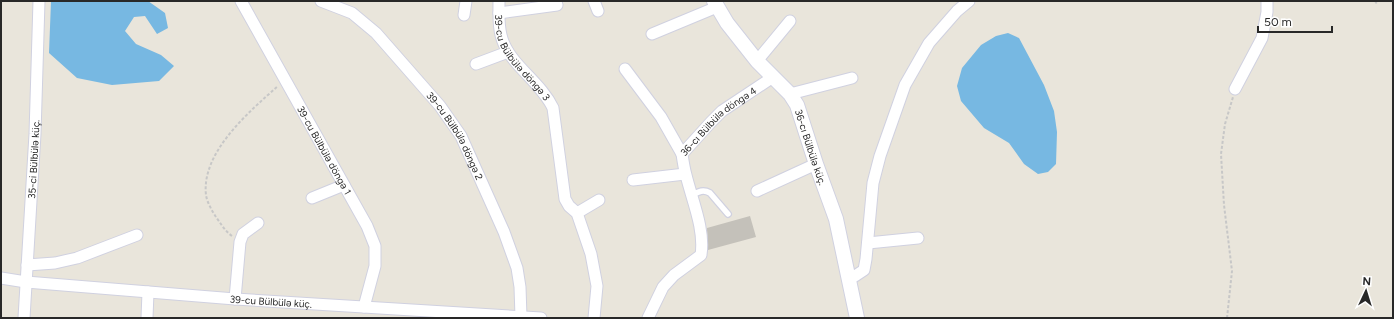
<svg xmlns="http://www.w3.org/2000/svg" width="1394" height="319" viewBox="0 0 1394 319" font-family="Figtree,sans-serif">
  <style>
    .water { fill: #77b8e2 }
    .building { fill: #c4c1ba }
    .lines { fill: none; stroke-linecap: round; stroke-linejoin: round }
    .service-casing { stroke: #d0d1e0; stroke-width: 8 }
    .minor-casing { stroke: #d0d1e0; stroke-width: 13 }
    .tertiary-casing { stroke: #d0d1e0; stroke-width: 16 }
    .path { stroke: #c7c7c7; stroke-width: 2; stroke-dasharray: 3 2; stroke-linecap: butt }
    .service { stroke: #fff; stroke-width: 5.5 }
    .minor { stroke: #fff; stroke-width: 11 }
    .tertiary { stroke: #fff; stroke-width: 14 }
    .labels { text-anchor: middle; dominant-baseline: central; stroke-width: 4; stroke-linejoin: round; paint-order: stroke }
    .street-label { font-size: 10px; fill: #282828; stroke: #fff }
  </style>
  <rect width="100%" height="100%" fill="#e9e5db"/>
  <g class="water">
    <path d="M51,1h97l17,12 3,15 -11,6 -12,-18 -11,1 -9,14 11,13 25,11 13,11 -15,15 -47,4 -35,-7 -28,-25z"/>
    <path d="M1008,33l11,5 25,47 10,26 3,21 -1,32 -8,8 -10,2 -14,-10 -15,-21 -25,-15 -23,-27 -4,-15 5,-18 19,-23 15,-9z"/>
  </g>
  <path class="building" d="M750,216l6,21 -48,13 -1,-22z"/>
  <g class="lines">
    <defs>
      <path id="service" d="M692,195c6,-3 11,-6 18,-2l18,21"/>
      <g id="minor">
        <path id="s1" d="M241,1l126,225 8,20v20l-11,41"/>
        <path id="s2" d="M321,1l31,12 24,20 64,73 21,30 43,96 13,36 3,19 1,30"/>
        <path id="s3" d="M499,1c0,14 -1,30 5,43 10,23 37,39 49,64l12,91 4,7 8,7 14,41 6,32 -3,32"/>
        <path d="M594,1l4,10"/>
        <path d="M499,13l58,-8"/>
        <path d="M464,15l2,-14"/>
        <path d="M652,34l65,-27"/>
        <path d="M757,61l33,-40"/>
        <path d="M476,64l32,-12"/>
        <path d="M625,69l36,48 21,37"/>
        <path d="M1235,89l27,-51 5,-26v-11"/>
        <path d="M790,94l62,-16"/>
        <path d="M633,180l52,-6"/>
        <path d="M757,191l59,-27"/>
        <path d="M312,198l32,-13"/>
        <path d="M577,213l22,-13"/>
        <path d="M868,243l50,-5"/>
        <path d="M27,265l28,-2 22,-5 60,-23"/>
        <path id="s4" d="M1,278l25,4 209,17 306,19"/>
        <path d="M849,278l6,-2 9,-6 2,-11 7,-76 7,-27 25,-71 24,-42 28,-32 12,-10"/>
        <path d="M235,299l5,-57 3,-8 15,-11"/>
        <path id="s5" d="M24,318l11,-184 4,-133"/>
        <path d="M147,318l1,-26"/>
        <path id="s6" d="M648,318l15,-31 11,-12 27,-20c4,-26 -9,-55 -15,-80 -2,-7 -3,-14 -4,-21l29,-32 11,-11 51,-34"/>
      </g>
      <g id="tertiary">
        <path id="s7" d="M714,1l13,22 30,38 33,33 7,11 19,59 20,55 21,99"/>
      </g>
    </defs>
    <use href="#service" class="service-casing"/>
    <use href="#minor" class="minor-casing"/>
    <use href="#tertiary" class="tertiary-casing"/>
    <g class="path">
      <path d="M1375,1l2,3"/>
      <path d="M232,236c-7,-5 -11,-12 -16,-19 -4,-6 -9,-15 -10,-22 -5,-43 44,-84 72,-109"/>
      <path d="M1227,318l5,-47 -8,-66 -3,-51 4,-30 8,-27"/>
    </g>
    <use href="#service" class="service"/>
    <use href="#minor" class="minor"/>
    <use href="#tertiary" class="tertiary"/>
  </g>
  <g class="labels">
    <g class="street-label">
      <text stroke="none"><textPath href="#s3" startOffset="64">39-cu Bülbülə döngə 3</textPath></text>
      <text stroke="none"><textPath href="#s6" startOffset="237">36-cı Bülbülə döngə 4</textPath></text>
      <text stroke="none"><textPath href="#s2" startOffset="195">39-cu Bülbülə döngə 2</textPath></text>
      <text stroke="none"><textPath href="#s7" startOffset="178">36-cı Bülbülə küç.</textPath></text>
      <text stroke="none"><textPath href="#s1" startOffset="171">39-cu Bülbülə döngə 1</textPath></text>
      <text stroke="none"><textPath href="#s5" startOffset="159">35-ci Bülbülə küç.</textPath></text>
      <text stroke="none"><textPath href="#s4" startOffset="271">39-cu Bülbülə küç.</textPath></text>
    </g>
  </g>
  <rect width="1394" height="319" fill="none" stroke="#282828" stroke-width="4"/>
  <g transform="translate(1366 291) rotate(4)" stroke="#ffffff" stroke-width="3" paint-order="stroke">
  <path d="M0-3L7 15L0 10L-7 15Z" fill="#282828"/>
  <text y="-6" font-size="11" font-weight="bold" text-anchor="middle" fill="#282828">N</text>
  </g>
  <path d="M1258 26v6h74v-6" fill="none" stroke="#282828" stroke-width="2"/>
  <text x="1264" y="26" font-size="12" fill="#282828" stroke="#ffffff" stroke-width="3" paint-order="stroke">50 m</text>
</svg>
